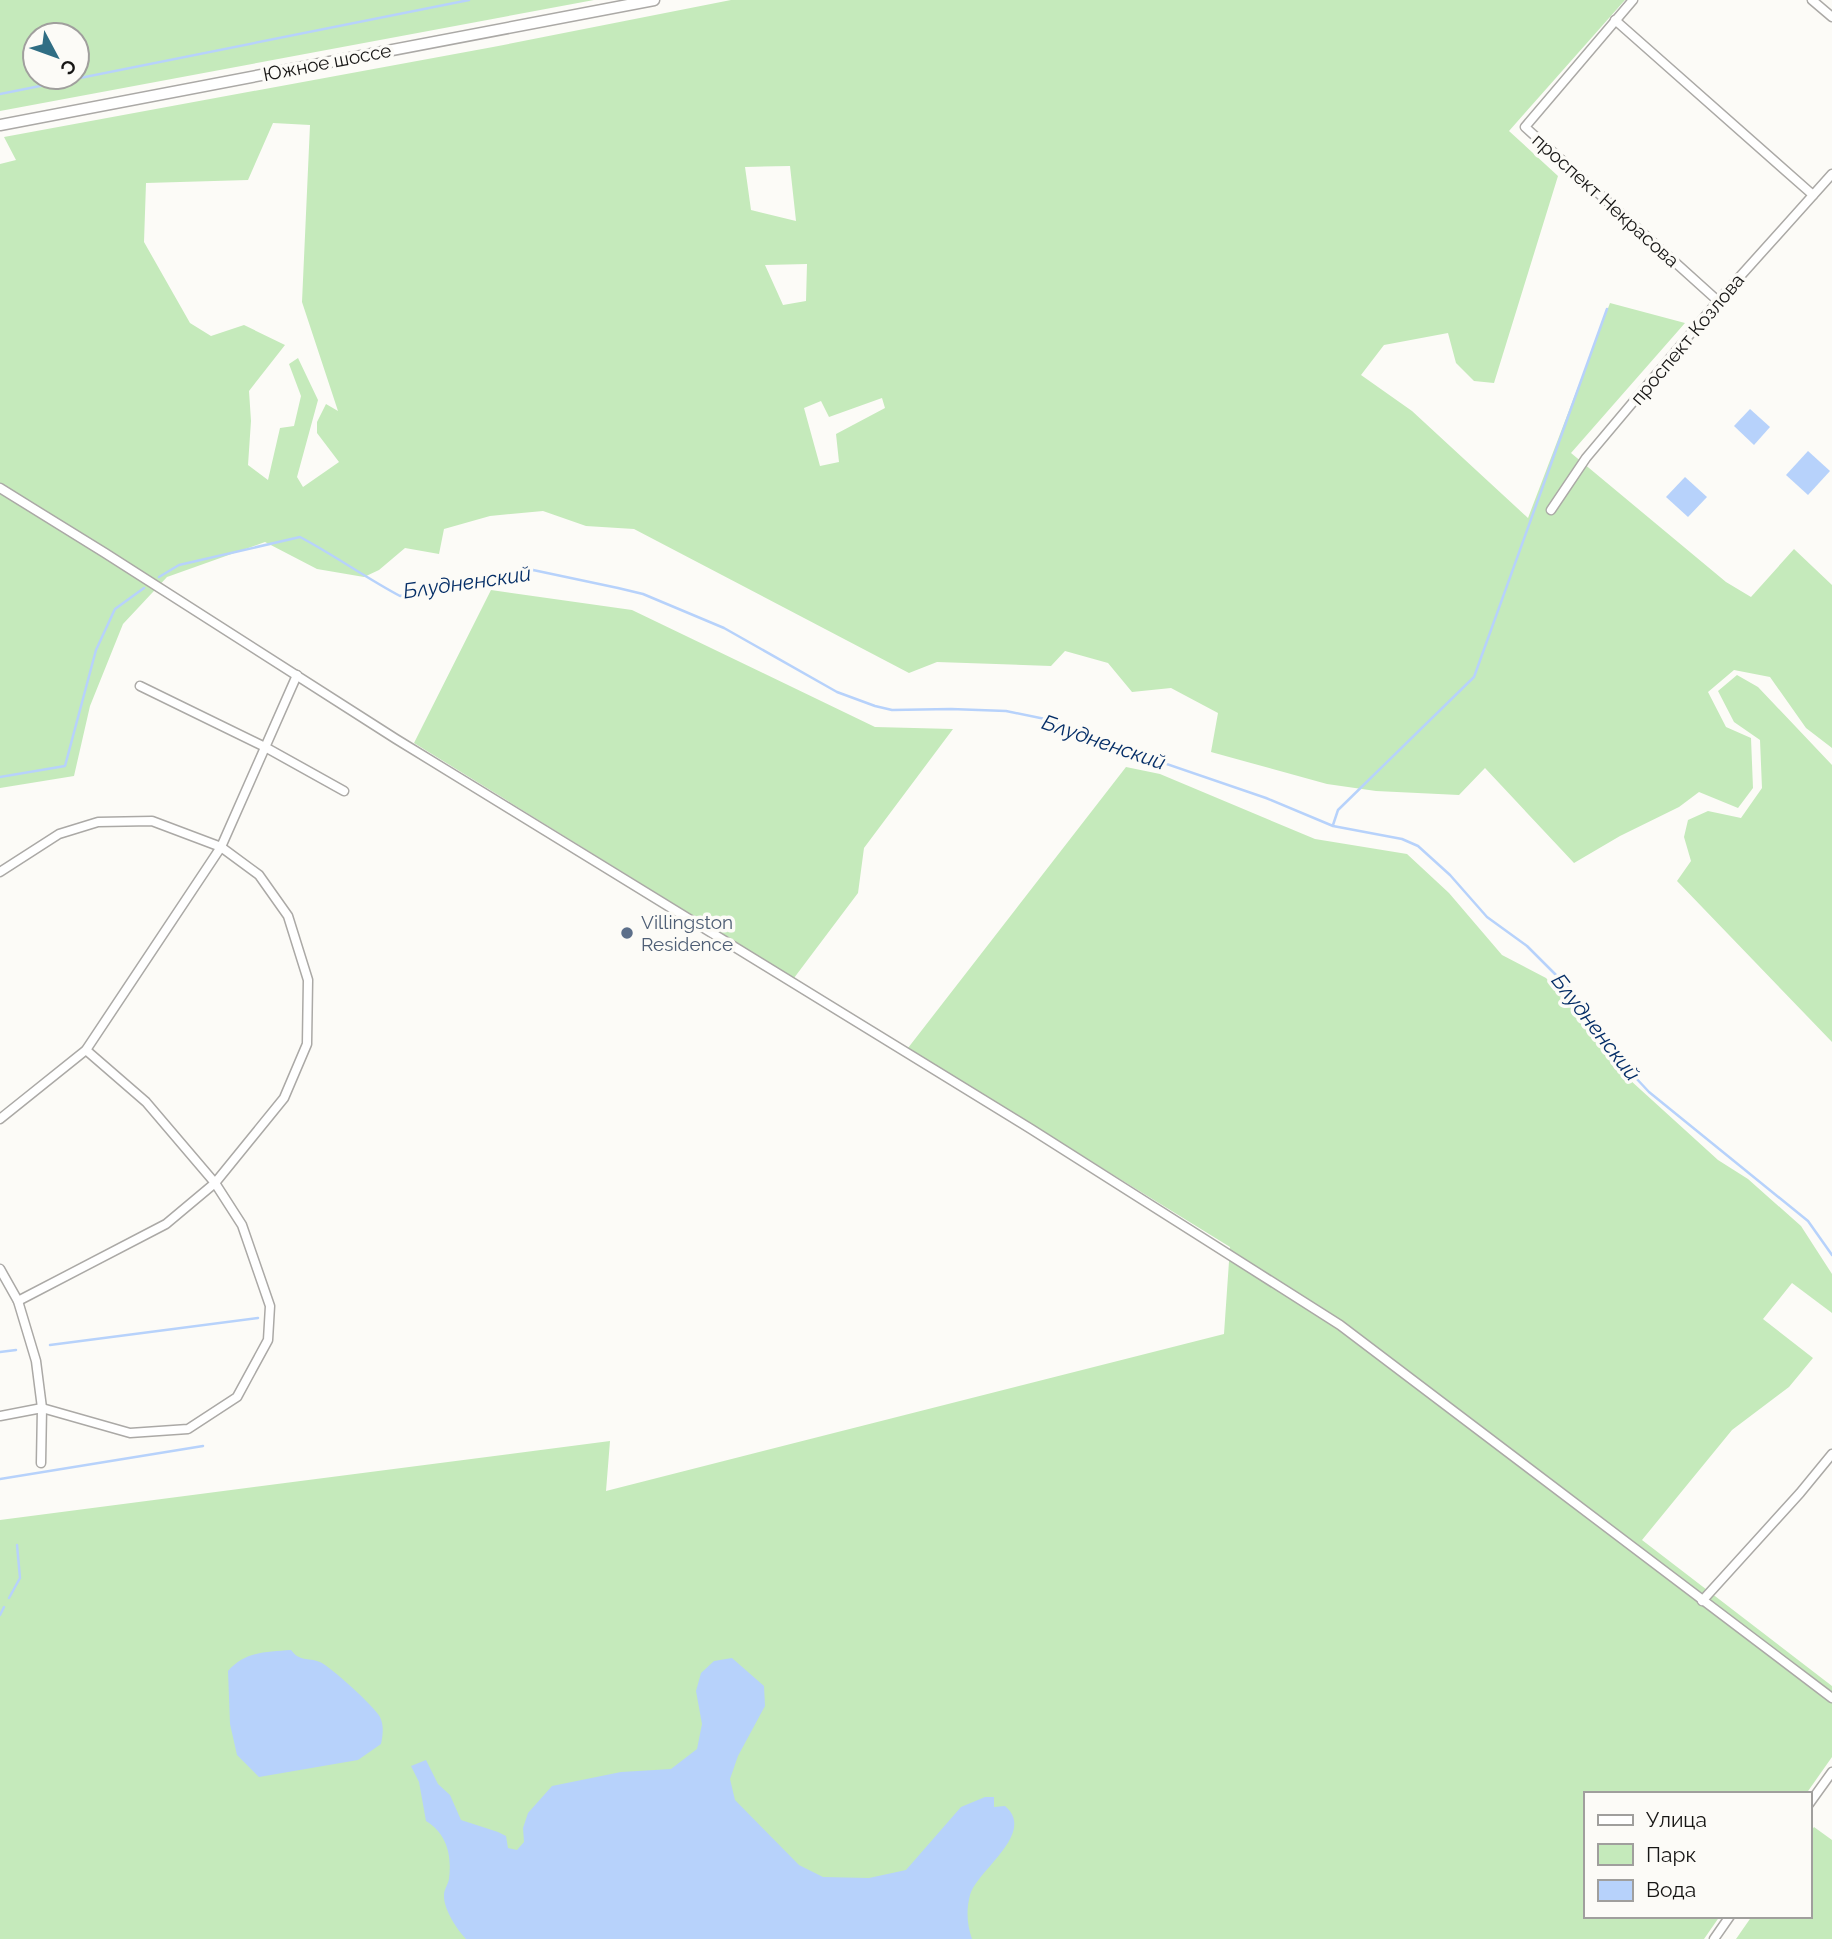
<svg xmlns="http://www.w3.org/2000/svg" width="1832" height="1939" viewBox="0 0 1832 1939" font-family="Raleway,sans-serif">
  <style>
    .green { fill: #c5eabb; fill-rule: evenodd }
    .water { fill: #b7d2fb }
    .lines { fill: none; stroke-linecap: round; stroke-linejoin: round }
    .stream { stroke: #b7d2fb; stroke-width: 2.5 }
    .minor-casing { stroke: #aba9a6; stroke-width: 11 }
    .tertiary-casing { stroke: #aba9a6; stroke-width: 13 }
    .minor { stroke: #fff; stroke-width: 8 }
    .tertiary { stroke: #fff; stroke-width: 10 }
    .service-dot { fill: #5c6f8a; stroke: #fcfbf7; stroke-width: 2.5 }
    .labels { text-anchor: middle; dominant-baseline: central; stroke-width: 7; stroke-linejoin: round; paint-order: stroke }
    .street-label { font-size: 19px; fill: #171615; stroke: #fcfbf7 }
    .service-label { font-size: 19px; fill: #4e5e75; stroke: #fcfbf7; text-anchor: start }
    .water-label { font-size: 21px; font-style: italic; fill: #052e67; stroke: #fcfbf7 }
  </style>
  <rect width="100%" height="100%" fill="#fcfbf7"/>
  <g class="green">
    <path d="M0,0h594l-594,111zM35,35h42v42h-42z"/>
    <path d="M731,0h894l-116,131 49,45 -64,207 -20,-2 -18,-18 -8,-30 -64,12 -23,30 51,36 116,107 82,-215 75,20 -114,130 155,129 25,15 43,-48 38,36v163l-26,-20 -36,-51 -36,-7 -26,22 18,35 25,11 2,50 -15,20 -39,-16 -20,15 -59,29 -46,27 -89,-95 -26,27 -83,-4 -49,-7 -116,-32 7,-39 -47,-25 -39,4 -24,-29 -43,-12 -14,15 -114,-4 -28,11 -275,-144 -48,-3 -43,-15 -53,5 -46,13 -5,25 -34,-6 -26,22 -15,7 -47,-8 -52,-27 -98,35 -44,47 -33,82 -16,70 -74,12v-624l16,-4 -12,-23 489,-90zM273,123l37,2 -8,177 36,109 -12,-7 -9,18v11l22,29 -36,25 -6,-10 21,-77 -20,-42 -9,6 12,32 -7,30 -14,2 -12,52 -20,-15 3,-44 -2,-30 36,-46 -41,-20 -33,11 -21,-13 -46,-81 2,-59 102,-3zM790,166l6,55 -45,-11 -6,-43zM807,264l-1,37 -23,4 -18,-40zM882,398l3,10 -49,26 3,28 -19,4 -16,-58 17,-7 8,16z"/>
    <path d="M491,590l141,20 243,117 78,2 -89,119 -6,45 -64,85 -380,-235z"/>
    <path d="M1737,675l21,12 74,78v277l-155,-161 14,-20 -7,-24 4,-17 20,-9 33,7 21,-30 -2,-48 -26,-18 -16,-31z"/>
    <path d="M1126,767l34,7 155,65 92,15 42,39 53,62 44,23 37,42 47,60 88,80 30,19 53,47 31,48v39l-40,-30 -29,36 50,39 -24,29 -57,43 -90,110 190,146v71l-26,37h-221v122h135l-16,23h-1704v-419l610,-79 -4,50 618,-157 6,-87 -322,-199z"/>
    <path d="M1814,1827l18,13v99h-96l16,-23h57v-82z"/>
  </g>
  <g class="water">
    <path d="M1750,409l20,18 -16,18 -20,-19z"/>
    <path d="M1808,451l22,20 -22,24 -22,-20z"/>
    <path d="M1685,477l22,20 -19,20 -22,-20z"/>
    <path d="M291,1650c9,12 16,7 29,12 11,5 54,44 60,55 4,9 3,17 1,27l-23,16 -99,17 -22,-22 -7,-31 -2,-53c17,-20 39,-19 63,-21z"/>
    <path d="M732,1658l32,28 1,20 -27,50 -8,23 5,21 64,65 24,12 46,1 37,-8 55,-63 24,-10h9v10l11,-1c32,27 -28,64 -35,89 -4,15 -3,30 2,44h-506c-9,-9 -23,-31 -22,-44 0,-5 4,-11 5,-16 3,-24 -2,-45 -23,-58l-7,-39 -8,-16 15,-6 12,24 12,11 11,25 37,12 8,4 2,12 9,2 7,-8 -1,-14 5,-15 24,-27 69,-14 50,-3 26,-20 5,-25 -6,-33 5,-18 13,-12z"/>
  </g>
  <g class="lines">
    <g class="stream">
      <path d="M0,94l469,-94"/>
      <path d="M159,577l20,-12 121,-28c34,18 66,41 100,59l84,-20 49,-6 85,18 25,6 81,34 113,64 38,14 17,4 59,-1 55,2 44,9 105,40 111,38 67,28 69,13 16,7 32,29 37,42 40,29 41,41 33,40 20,35 28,30 159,129 24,34"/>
      <path d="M0,777l65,-11 31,-116 19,-41 29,-21"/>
      <path d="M1333,825l5,-15 136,-133 133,-368"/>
      <path d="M50,1345l208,-27"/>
      <path d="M0,1352l16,-2"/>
      <path d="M0,1479l203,-33"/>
      <path d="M9,1598l11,-20 -3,-33"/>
      <path d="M0,1615l4,-8"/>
    </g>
    <defs>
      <g id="minor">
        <path d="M1633,0l-108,127 193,174"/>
        <path d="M1812,0l20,17"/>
        <path d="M1615,20l198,175"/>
        <path d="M0,488l105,65 291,186 635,390 309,196 492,373"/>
        <path d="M1551,510l35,-52 132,-157 114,-127"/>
        <path d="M140,686l125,61 79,44"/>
        <path d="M0,872l59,-38 39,-12 54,-1 69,26 38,28 29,41 20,64 -1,64 -23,54 -69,85 -49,41 -148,77"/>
        <path d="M0,1119l86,-69 135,-203 76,-172"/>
        <path d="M0,1269l18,32 18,60 6,47 -1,55"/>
        <path d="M0,1416l42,-8 88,25 58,-4 49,-32 31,-57 2,-34 -28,-81 -27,-42 -69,-81 -60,-52"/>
        <path d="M1702,1601l98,-108 32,-39"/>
        <path d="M1809,1804l23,-32"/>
        <path d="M1714,1939l16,-23"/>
      </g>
      <path id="tertiary" d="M0,125l654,-125"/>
    </defs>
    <use href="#minor" class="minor-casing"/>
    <use href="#tertiary" class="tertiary-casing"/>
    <use href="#minor" class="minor"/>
    <use href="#tertiary" class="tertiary"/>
  </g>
  <circle class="service-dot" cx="627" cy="933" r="7"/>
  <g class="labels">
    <g class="street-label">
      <text transform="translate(327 62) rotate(-11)">Южное шоссе</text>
      <text transform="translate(1606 200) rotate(42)">проспект Некрасова</text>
      <text transform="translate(1687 339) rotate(-50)">проспект Козлова</text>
    </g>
    <g class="service-label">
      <text x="641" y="922">Villingston<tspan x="641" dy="22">Residence</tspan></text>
    </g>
    <g class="water-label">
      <text transform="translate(467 582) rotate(-8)">Блудненский</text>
      <text transform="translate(1104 742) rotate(19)">Блудненский</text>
      <text transform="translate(1596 1027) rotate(52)">Блудненский</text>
    </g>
  </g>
  <rect x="1584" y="1792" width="228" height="126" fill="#fcfbf7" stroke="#a09f9d" stroke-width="2"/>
  <rect x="1598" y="1815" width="35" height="10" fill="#ffffff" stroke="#a09f9d" stroke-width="2"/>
  <text x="1646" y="1827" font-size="21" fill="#171615">Улица</text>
  <rect x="1598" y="1844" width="35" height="21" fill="#c5eabb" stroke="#a09f9d" stroke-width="2"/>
  <text x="1646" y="1862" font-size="21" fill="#171615">Парк</text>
  <rect x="1598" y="1880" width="35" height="21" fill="#b7d2fb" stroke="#a09f9d" stroke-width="2"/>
  <text x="1646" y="1897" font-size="21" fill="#171615">Вода</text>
  <g transform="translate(56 56) rotate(131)"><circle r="33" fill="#fcfbf7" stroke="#a09f9d" stroke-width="2"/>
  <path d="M0-5L12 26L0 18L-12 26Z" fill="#306e84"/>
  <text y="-10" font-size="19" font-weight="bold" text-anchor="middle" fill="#171615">С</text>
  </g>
</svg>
